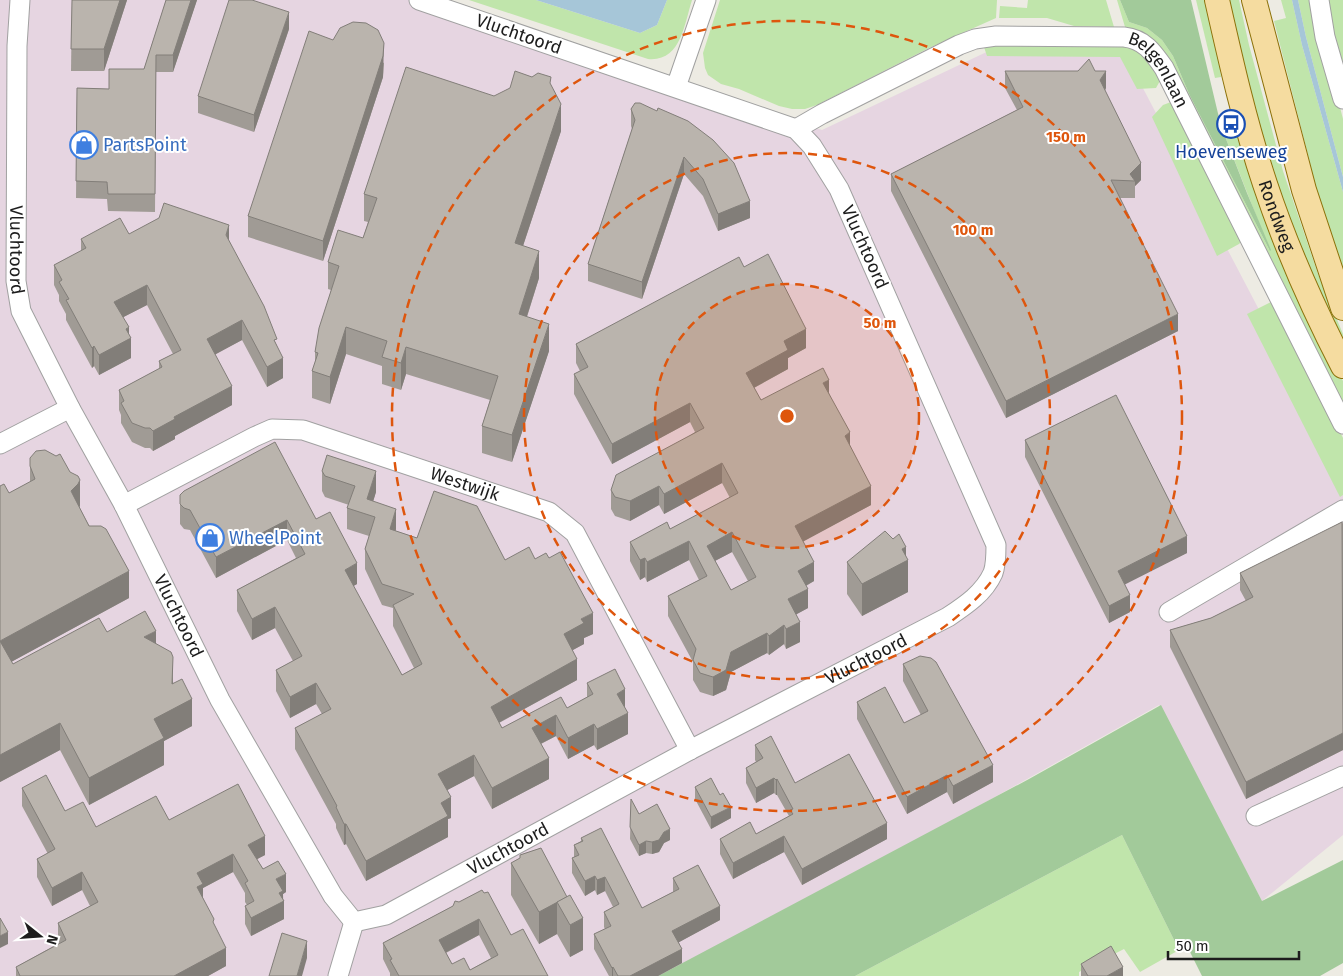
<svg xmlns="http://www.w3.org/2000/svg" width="1343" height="976" viewBox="0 0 1343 976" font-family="'Fira Sans',sans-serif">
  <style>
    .industrial { fill: #e6d5e1 }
    .grass { fill: #c0e5ab }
    .forest { fill: #a2ca9a }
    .water { fill: #a6c6d8 }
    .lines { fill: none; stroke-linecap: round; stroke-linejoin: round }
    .minor-casing { stroke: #a1a1a1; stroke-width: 21 }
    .major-casing { stroke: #8c7109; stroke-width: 26 }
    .minor { stroke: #fff; stroke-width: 19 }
    .major { stroke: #f5dca0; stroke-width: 24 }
    .wall { fill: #a09b95; fill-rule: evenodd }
    .shaded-wall { fill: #827e79 }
    .building { fill: #bab4ad; stroke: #827e79; fill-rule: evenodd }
    .ring { fill: none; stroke: #de560d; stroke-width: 2.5; stroke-dasharray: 9 6 }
    .labels { text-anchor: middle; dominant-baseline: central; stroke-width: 4; stroke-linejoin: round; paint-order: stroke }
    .street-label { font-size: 18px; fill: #1d1d1d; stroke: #fff }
    .shop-label { font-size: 18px; fill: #366cbe; stroke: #fff; text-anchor: start }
    .transit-label { font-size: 18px; fill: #164399; stroke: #fff }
    .centre { fill: #de560d; stroke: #fff; stroke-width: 2.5 }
    .ring-label { font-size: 15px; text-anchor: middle; font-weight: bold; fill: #de560d; stroke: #fff; stroke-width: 4; stroke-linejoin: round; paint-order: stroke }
  </style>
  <rect width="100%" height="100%" fill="#edebe3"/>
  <path class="industrial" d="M0,0h435l387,130 173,-82 129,4 219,418v365l-81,66 -103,-196 -483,271h-676z"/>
  <g class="grass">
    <path d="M469,0h67l104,33 17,-8 10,-25h25c-8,25 -11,62 -44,59z"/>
    <path d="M720,0h277l-1,18 -67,30 -112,57 -12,4h-13l-13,-3 -40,-17 -18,-5 -13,-9 -3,-7 -2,-15z"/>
    <path d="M1028,0h78l8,27 -40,-1 -27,-8h-48l1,-12 27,2z"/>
    <path d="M1117,0h3l9,22 18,6 15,12 11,16 17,40 80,155 -49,-125 12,-3 23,51 60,152 27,55v26l-179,-355c-10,-15 -22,-21 -39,-25z"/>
    <path d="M1196,0h15l3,10 7,67 -6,1z"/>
    <path d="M1224,0h15l10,45 34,126 35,103 25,60v22l-76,-183z"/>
    <path d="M1281,0h11l10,45 41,147v94l-27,-93 -7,-34 -35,-138 12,-3z"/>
    <path d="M1298,0h14l31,119v58l-37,-140z"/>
    <path d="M1325,0h18v78z"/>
    <path d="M1002,45h111l18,2 17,12 13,20 -5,9 -19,1 -17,-32 -133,-1 -3,-9z"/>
    <path d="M1171,102l70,140 -2,2 -22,12 -65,-139 11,-12z"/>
    <path d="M1271,302l4,2 68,134v57l-3,2 -93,-183z"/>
    <path d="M1122,835l57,115 -39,22 -16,-23 -45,23v4h-224z"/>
  </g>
  <g class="forest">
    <path d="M1120,0h71l30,126 26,67 24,57 -1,1 -80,-155 -17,-40 -11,-16 -15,-12 -18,-6z"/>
    <path d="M1161,705l101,196 81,-41v103l-23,13h-118l-16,-32 -7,6 -57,-115 -267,141h-197l371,-197z"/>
  </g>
  <g class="water">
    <path d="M536,0h131l-10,25 -17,8z"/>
    <path d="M1292,0h6l8,37 37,140v15l-41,-147z"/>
  </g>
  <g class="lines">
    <defs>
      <g id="minor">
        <path id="s1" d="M20,0l-3,46 -1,235 5,30 49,97 54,97 96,195 113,196 21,26 32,-7 304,-165 258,-133c18,-12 36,-24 45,-44 3,-8 3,-20 3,-28l-157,-356 -27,-43 -16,-17 -377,-129"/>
        <path d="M1319,0l6,37 18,62"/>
        <path d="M676,87l30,-87"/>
        <path id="s2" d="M796,129l26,-15 137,-69 16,-6 21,-3 128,1c20,2 29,15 40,31l179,356"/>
        <path d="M0,444l70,-36"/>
        <path id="s3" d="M124,505l130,-68 18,-8 31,1 246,82 26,21 115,217"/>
        <path d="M1169,612l174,-102"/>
        <path d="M1256,816l87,-40"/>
        <path d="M338,976l16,-54"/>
      </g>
      <g id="major">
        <path id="s4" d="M1217,0c14,62 28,124 48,184 21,63 48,124 78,182"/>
        <path d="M1254,0l50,190 39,118"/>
      </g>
    </defs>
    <use href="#minor" class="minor-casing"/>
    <use href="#major" class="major-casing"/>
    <use href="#minor" class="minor"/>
    <use href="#major" class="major"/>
  </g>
  <g class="wall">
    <path d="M72,0h55l-23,71h-33z"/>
    <path d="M166,0h31l-24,72h-17l-1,140 -47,-1 -1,-12 -31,-1 1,-110 32,1 35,-20z"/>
    <path d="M289,29l-35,103 -56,-19v-17z"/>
    <path d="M333,40l51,23 -1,14 -60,184 -75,-24v-21z"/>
    <path d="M1005,71h90l11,17 -1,3 36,89 -6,6v12h-15l58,133 -172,87 -115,-227v-17l126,-64 -12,-22z"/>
    <path d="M551,86l10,45 -38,115 16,32 -12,39 22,34 -37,111 -30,-9v-27l8,-26 -84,-26 -5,16 -19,-6v-18l-36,-12 -16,50 -18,-6v-27l3,-8v-11l16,-62 -3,-1v-27l35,-24 5,-16 -4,-1v-27l130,-98z"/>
    <path d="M635,103l115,115 -32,13 -15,-35 -19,-22 -42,125 -54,-18v-17l44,-135 -1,-3v-17z"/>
    <path d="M129,234l100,7 48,105 6,32 -16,9 -25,-47 -27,14 17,51 -57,31v3l-22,12 -3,-3h-5l-13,-6 -11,-19v-8l-2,-5v-20l40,-21v-8l14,-7 -26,-49 -24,12 6,18 2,23 -32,17 -5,-9 -2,2 -26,-48v-6l-7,-13v-6l-5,-10v-20l27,-14v-12z"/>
    <path d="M744,267l62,81 -18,10v11l-34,19 7,12 68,-7 21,53 21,59 -68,36 11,40 -8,5 2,22 -12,6 4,28 -14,7 -2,-5 -15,11 -2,-2 -36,19 -5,18 -13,6 -13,-4 -7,-12v-18l-25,-46v-20l31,-16 -10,-20 -42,22 -2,-5 -5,3 -10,-19v-19l40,-13 60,-31 -8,-15 -58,31 -5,-9 -29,16 -15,-5 -4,-7v-19l84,-58 -5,-10 -78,42 -38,-70v-20l6,-3 -4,-8v-19zM732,552l16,29 -17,9 -16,-29z"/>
    <path d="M1025,440l162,113 -63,31 6,28 -21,11 -84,-166z"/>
    <path d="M30,466l49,41 50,91 -118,64 2,2 94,-32 49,11 36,83 -28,15v24l-75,40 -29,-55 -60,32 9,-289 21,-11z"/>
    <path d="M322,471l54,21 -3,9 23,28v2l21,7 88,22 30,-1 58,75 -9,4v6l-12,6 5,30 -78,43 3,5 65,-20 20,-11v-14l38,25 3,26 -31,16 -3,-5 -26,14 -12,-23 -15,8 8,35 -57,30 -18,-33 -27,14 4,28 -3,1v18l-82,44 -20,-37 -2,1 -8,-17v-4l-41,-75v-21l27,-14 -6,-10 -26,14 -14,-27v-21l17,-9 -18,-33 -23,12 -15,-29v-21l59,-32 -9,-18 -71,38 -26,-48 -6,-1 -4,-5v-29l136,24 41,65 -4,2 49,89 12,-7 -21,-42v-18l-11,-3 -17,-36v-20l4,-13 -22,-7v-21l2,-3 -24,-8 -3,-6z"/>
    <path d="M1343,523v227l-97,49 -76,-152v-17l41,-12 35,-17 -6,-11v-17z"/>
    <path d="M906,555l2,37 -46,24 -15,-22v-32z"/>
    <path d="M903,664l90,118 -40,22 -6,-12 -40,22 -50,-95v-17l47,21 17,-8 -18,-34z"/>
    <path d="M755,745l40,38 92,56 -85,46 -18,-33 -51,27 -13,-25v-15l36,-5 33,-18 -12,-21h-1l-2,-2 -18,10 -10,-20v-15l10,-6 -1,-2z"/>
    <path d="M695,787l36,31 -20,11 -16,-30z"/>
    <path d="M22,788l74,39 73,-7 96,35 -8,4 6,10 23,23 -3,2 1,25 -33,17 -6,-12v-18l2,-1 -2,-3v-9l-12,-21 -30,16v10l11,27 12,41 -18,10h-192v-9l43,-24 -1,-2v-18l32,-17 -8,-16 -30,16 -15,-29v-18l11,-5 -26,-48z"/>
    <path d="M631,799l8,15 31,26 -6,3 -5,9 -7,2 -6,-1 -7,3 -9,-17z"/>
    <path d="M581,838l61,70 31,-16v-14l47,42 -41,22 3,21 -24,13h-49l-15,-27v-15l11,-5 -1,-2v-15l9,-5 -8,-16 -8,4 -2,-5 -10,6 -13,-23v-15l2,-1v-12l7,-4z"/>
    <path d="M541,848l42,102 -13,7 -13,-23 -18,10 -28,-49v-32l9,-5v-3z"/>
    <path d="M453,906l58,29 37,41h-158v-3l-7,-14v-16zM479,935l12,23 -21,12 -18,-6 -6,-11z"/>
    <path d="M1081,964l42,12h-42z"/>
  </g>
  <g class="shaded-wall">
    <path d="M120,0h7l-23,71v-22z"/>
    <path d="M191,0h6l-24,72v-17z"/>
    <path d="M289,12v17l-35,103v-17z"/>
    <path d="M384,43l-1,34 -60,184v-20z"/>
    <path d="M1106,71v17l-6,9v-17z"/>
    <path d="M561,104v27l-46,139v-27z"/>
    <path d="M684,157v17l-42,125v-17z"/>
    <path d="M1141,163v17l-6,6v-5l-5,-7z"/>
    <path d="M750,201v17l-32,13v-17z"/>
    <path d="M229,225v20l-3,-10z"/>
    <path d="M539,251v27l-20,63v-27z"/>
    <path d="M147,285v20l-33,17v-20z"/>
    <path d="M1178,314v17l-172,87v-17z"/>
    <path d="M242,320v20l-35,19v-20z"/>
    <path d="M549,324v27l-37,111v-27z"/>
    <path d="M129,327v12l2,-1v20l-32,17v-20l27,-26z"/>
    <path d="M346,327v27l-16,50v-27z"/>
    <path d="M806,329v19l-18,10v11l-42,23v-19l38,-32z"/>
    <path d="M94,346v20l-2,2v-20z"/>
    <path d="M406,347v27l-5,16v-27z"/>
    <path d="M283,358v20l-16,9v-20z"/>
    <path d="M829,380v19l-6,-16z"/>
    <path d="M232,386v19l-57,31v3l-22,12v-20l21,-14z"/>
    <path d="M690,403v19l-78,42v-20z"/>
    <path d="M850,432v20l-5,-16z"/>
    <path d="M722,463v20l-58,31v-20z"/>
    <path d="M376,471v21l-7,23 -2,-16z"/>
    <path d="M80,480v26l-2,4 -7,-19z"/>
    <path d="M659,486v19l-29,16v-20z"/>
    <path d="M871,486v19l-76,41v-20z"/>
    <path d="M396,509v20l-6,21v-21z"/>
    <path d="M287,520v20l-71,38v-21z"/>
    <path d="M732,532v20l-25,13v-19z"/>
    <path d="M1187,536v17l-69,35v-17z"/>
    <path d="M689,541v19l-42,22v-20z"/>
    <path d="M906,547v14l2,-1v32l-46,24v-32l40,-35z"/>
    <path d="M645,558v19l-5,3v-20z"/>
    <path d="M814,562v19l-16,9v-19z"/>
    <path d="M357,563v21l-12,7v-21z"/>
    <path d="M129,571v27l-129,70v-27z"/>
    <path d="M808,589v19l-20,11v-20z"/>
    <path d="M1130,595v17l-21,11v-17z"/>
    <path d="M275,607v21l-23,12v-21z"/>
    <path d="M593,613v21l-9,4v6l-20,11v-21l17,-15z"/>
    <path d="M800,622v20l-14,7v-20z"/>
    <path d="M784,625v19l-15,11v-19z"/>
    <path d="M156,631v27l-12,-21z"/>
    <path d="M767,633v20l-36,19 -5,18 -13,6v-19l18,-25z"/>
    <path d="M173,657v26l19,16v27l-28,15v24l-75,40v-27l83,-94z"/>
    <path d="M577,659v21l-86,47v-20z"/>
    <path d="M316,683v21l-26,14v-21z"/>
    <path d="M625,689v21l-8,-16z"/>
    <path d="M628,713v21l-31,16v-21z"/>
    <path d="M556,715v21l-24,12v-20z"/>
    <path d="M60,723v27l-60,32v-27z"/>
    <path d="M594,724v21l-26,14v-21z"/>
    <path d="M1343,733v17l-97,49v-17z"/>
    <path d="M474,755v21l-36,19v-21z"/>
    <path d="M549,758v21l-57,30v-21z"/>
    <path d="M993,765v17l-40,22v-18z"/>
    <path d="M947,775v17l-40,22v-17z"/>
    <path d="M774,778v15l-18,10v-15z"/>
    <path d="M777,779v16h-1v-15z"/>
    <path d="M451,797v21l-3,1v18l-82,44v-20l75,-58z"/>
    <path d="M731,807v11l-20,11v-12z"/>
    <path d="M887,823v16l-85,46v-16z"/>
    <path d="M344,824h2v20l-2,1z"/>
    <path d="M670,829v11l-6,3 -5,9 -7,2v-12l12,-10z"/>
    <path d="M265,836v19l-17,9v-19z"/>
    <path d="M784,836v16l-51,27v-16z"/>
    <path d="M646,841v12l-7,3v-11z"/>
    <path d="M233,854v18l-30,16v15l-6,3v-33z"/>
    <path d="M82,872v18l-30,16v-18z"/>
    <path d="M286,874v18l-3,2v7h1v18l-33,17v-18l25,-39z"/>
    <path d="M595,876v14l-10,6v-15z"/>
    <path d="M605,877v14l-8,4v-15z"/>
    <path d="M557,902v32l-18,10v-32z"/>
    <path d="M720,906v14l-48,26v-15z"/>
    <path d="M583,918v32l-13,7v-32z"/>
    <path d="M479,919v16l-40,21v-16z"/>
    <path d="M8,932v12l-8,4v-12z"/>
    <path d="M307,941v17l-5,18h-5z"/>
    <path d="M226,948v18l-18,10h-34z"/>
    <path d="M682,949v14l-24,13h-28z"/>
    <path d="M613,967v9h-1v-8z"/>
    <path d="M1123,967v9h-16z"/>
  </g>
  <g class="building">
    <path d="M72,0h48l-16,49h-33z"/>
    <path d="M166,0h25l-18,55h-17l-1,139h-47l-1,-12 -31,-1 1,-93 32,1v-20h35z"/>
    <path d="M229,0h23l37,12 -35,103 -56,-19z"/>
    <path d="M353,22l13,1 12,7 6,13 -1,13 -60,185 -75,-25 61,-185 24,9 7,-12z"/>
    <path d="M1089,59l6,12h11l-6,9 41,83 -11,11 5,7 -24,-1 67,134 -172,87 -115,-227 132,-67 -18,-36h73z"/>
    <path d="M406,67l88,29 16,-8 5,-17 17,6 6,-4 13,4 -1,6 11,21 -46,139 24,8 -20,63 30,10 -37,111 -30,-9 16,-50 -92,-29 -5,16 -19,-6 5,-16 -41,-14 -16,50 -18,-6 6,-18 -3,-1 4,-24 20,-62 -11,-4 10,-32 25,8 14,-40 -13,-4z"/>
    <path d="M635,103h5l17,8 1,-3 30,13 25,19 21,23 16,38 -32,13 -15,-35 -19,-22 -42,125 -54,-18 47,-144 -4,-11z"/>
    <path d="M164,203l65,22 -3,10 38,71 13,33 -3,1 9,18 -16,9 -25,-47 -35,19 25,47 -58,31 1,2 -22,12 -3,-3h-5l-13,-5 -11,-20 3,-2 -5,-11 43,-23 -3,-6 22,-11 -34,-65 -33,17 15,25 -3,2 5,9 -32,17 -5,-9 -2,2 -26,-48 3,-1 -10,-17 3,-2 -8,-15 32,-17 -5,-9 39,-21 9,16 30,-16z"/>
    <path d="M768,254l38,75 -22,12 4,9 -42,23 15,27 62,-32 6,12 -6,3 27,49 -5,4 26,50 -76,40 19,36 -16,9 10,18 -20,10 12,23 -14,7 -2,-4 -15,11 -2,-3 -36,19 -5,18 -13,7 -13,-4 -7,-13 3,-11 -28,-53 39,-20 -18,-35 -42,21 -2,-4 -5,2 -10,-18 37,-20 3,7 68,-36 -16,-30 -58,31 -5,-8 -29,15 -15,-4 -4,-7 5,-15 88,-47 -14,-25 -78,41 -38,-70 14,-7 -12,-23 163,-87 5,10zM732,532l24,45 -25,13 -24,-44z"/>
    <path d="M1116,395l71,141 -69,35 12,24 -21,11 -84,-166z"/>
    <path d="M275,442l41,77 14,-7 27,51 -12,7 57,105 20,-11 -29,-59 21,-11 -32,-10 -17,-35 10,-32 -28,-9 8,-22 -30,-10 -3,-5 5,-16 49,16 -9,28 29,10 -6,20 27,9 17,-47 43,15 28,54 24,-13 6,12 11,-6 3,5 11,-6 33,61 -12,6 3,4 -20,11 13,25 -86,48 11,21 59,-31 6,11 26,-14 -6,-11 28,-14 10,20 -8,5 11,19 -31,16 -3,-5 -26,14 -12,-23 -24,13 17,30 -57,30 -18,-33 -36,19 13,23 -10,6 7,13 -82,45 -20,-37h-2l-8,-17 1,-1 -42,-78 36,-19 -15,-26 -26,14 -14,-27 26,-14 -27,-49 -23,12 -15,-29 68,-36 -18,-34 -71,37 -26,-47 -6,-2 -4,-4v-9l4,-4z"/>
    <path d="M45,450l11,6 4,-2 10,18 8,4 2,4 -2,4 -7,7 18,35h12l5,3 23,42 -129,70 13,23 86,-46 8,14 38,-21 11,20 -12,6 27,15 2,5 -1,27 10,-5 10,20 -38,20 10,19 -75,40 -29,-55 -60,32v-269l4,-2 5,9 26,-14 -5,-13v-8l6,-7z"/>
    <path d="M1342,522l1,211 -97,49 -76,-152 41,-12 42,-21 -13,-24z"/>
    <path d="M885,531l8,8 6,-5 7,13 -4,2 6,11 -46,24 -15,-22z"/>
    <path d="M920,656l11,2 5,4 57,103 -40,21 -6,-11 -40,22 -50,-95 28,-15 19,36 24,-12 -25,-47z"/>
    <path d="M771,736l24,47 54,-29 38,69 -85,46 -18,-33 -51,27 -13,-24 30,-17 6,12 37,-20 -3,-4 3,-1 -16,-30 -1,1 -2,-2 -18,10 -10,-20 17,-10 -8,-13z"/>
    <path d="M46,775l19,36 18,-9 13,25 60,-31 13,24 69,-36 27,52 -17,9 15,24 15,-8 8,13 -10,5 7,12 -4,2 5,8 -33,17 -6,-12 9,-5 -9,-18 3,-2 -15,-27 -36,19 6,11 -6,3 17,32 -1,3 13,26 -52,28h-154l-4,-9 50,-27 -8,-17 40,-21 -16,-30 -30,16 -15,-29 18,-10 -33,-61z"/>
    <path d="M711,778l9,17 3,-2 8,14 -20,10 -16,-30z"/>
    <path d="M631,799l8,15 18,-10 13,25 -6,3 -5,8 -7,2 -6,-1 -7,4 -9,-18z"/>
    <path d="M601,828l41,80 37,-19 -6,-11 25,-13 22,41 -48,25 10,18 -52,27h-12l-5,-9 -1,1 -18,-34 17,-8 -7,-14 15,-8 -14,-27 -8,3 -2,-4 -10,5 -13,-23 7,-3 -5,-10 9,-4 -2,-3z"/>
    <path d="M541,848l26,49 -28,15 -28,-49 9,-5v-3z"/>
    <path d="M482,890l2,3 4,-1 23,43 12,-6 25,47h-149l-9,-16 2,-1 -9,-16 70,-37 2,-5 4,1zM479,919l19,36 -28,15 -6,-12 -12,6 -13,-24z"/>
    <path d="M570,895l13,23 -13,7 -13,-23z"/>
    <path d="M0,918l8,14 -8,4z"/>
    <path d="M282,933l25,8 -10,35h-28z"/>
    <path d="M1111,946l12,21 -16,9h-19l-7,-12z"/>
  </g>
  <circle cx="787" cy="416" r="132" fill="#de560d" fill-opacity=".12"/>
  <g class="ring">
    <circle cx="787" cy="416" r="132"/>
    <circle cx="787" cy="416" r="263"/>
    <circle cx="787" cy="416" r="395"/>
  </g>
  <defs>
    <symbol id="bus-ring" viewBox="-11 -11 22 22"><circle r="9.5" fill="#fff" stroke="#1a4fb4" stroke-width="1.5"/><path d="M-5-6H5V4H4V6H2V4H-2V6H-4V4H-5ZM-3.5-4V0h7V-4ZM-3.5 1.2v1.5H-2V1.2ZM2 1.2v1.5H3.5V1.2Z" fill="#1a4fb4"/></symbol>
    <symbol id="shop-ring" viewBox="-11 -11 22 22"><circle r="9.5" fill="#fff" stroke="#3f7fe0" stroke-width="1.5"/><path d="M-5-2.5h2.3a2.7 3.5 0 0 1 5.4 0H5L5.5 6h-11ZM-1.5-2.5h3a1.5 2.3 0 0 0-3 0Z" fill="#3f7fe0"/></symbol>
  </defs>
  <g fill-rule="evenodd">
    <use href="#bus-ring" x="1215" y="108" width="32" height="32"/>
    <use href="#shop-ring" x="68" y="129" width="32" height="32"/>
    <use href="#shop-ring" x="194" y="522" width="32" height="32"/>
  </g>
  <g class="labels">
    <g class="street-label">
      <text transform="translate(519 34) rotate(19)">Vluchtoord</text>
      <text stroke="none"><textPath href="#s2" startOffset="400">Belgenlaan</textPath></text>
      <text stroke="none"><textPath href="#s4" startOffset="224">Rondweg</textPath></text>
      <text transform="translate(865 247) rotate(66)">Vluchtoord</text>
      <text stroke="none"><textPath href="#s1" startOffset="250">Vluchtoord</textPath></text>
      <text stroke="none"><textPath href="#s3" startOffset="368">Westwijk</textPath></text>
      <text stroke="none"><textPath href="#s1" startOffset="655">Vluchtoord</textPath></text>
      <text stroke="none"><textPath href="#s1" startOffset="1585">Vluchtoord</textPath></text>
      <text stroke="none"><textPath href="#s1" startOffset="1180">Vluchtoord</textPath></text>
    </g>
    <g class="shop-label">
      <text x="103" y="145">PartsPoint</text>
      <text x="229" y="538">WheelPoint</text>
    </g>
    <g class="transit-label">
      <text x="1231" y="152">Hoevenseweg</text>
    </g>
  </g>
  <circle cx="787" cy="416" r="8" class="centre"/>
  <g class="ring-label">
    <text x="1066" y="142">150 m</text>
    <text x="973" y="235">100 m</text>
    <text x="880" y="328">50 m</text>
  </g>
  <g transform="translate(40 936) rotate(107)" stroke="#ffffff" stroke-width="4" paint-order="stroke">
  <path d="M0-4L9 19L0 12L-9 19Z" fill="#1d1d1d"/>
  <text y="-8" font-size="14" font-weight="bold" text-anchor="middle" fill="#1d1d1d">N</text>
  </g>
  <path d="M1168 951v8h131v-8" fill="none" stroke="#1d1d1d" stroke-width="2.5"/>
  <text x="1176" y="951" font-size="15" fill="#1d1d1d" stroke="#ffffff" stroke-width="4" paint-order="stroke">50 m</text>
</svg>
